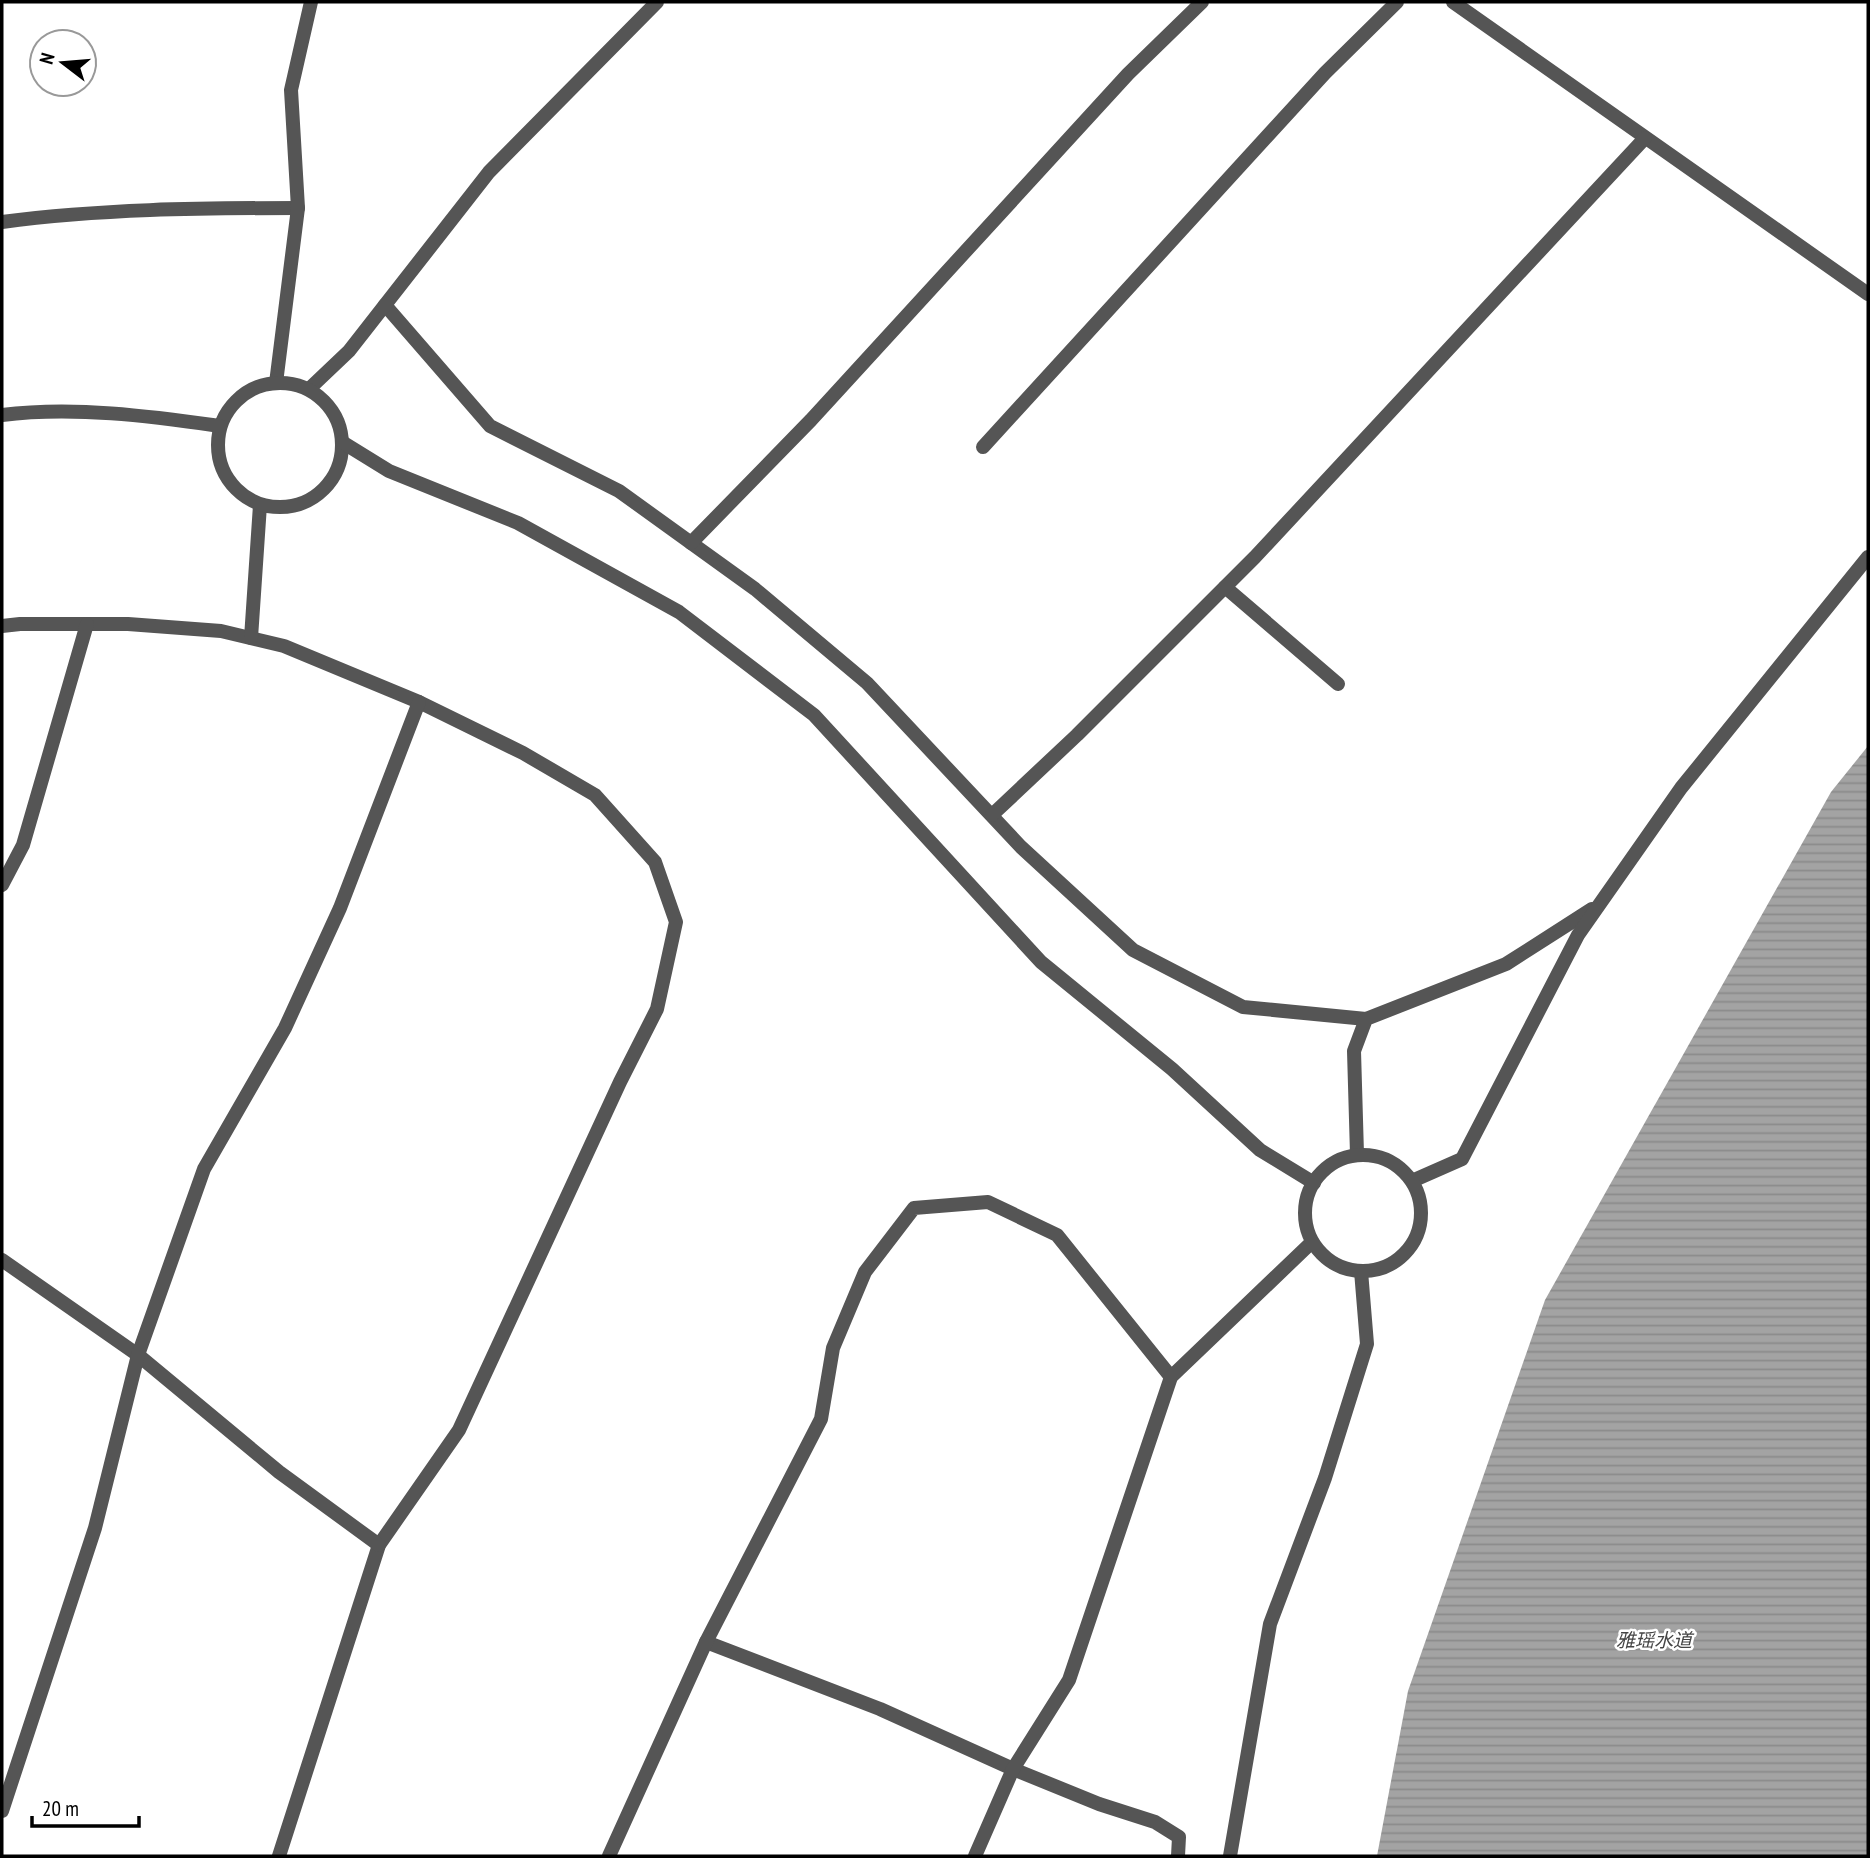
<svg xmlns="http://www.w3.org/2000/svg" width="1870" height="1858" viewBox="0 0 1870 1858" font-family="'PT Sans Narrow','Noto Sans SC',sans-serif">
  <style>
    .water { fill: url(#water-rules) }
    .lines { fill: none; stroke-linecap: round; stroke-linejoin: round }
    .minor { stroke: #555; stroke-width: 14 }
    .tertiary { stroke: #555; stroke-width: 14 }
    .labels { text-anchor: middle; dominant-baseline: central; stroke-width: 5; stroke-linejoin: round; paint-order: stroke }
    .water-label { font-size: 19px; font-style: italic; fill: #444; stroke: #fff }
  </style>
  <defs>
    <pattern id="water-rules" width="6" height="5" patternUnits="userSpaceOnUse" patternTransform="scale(1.75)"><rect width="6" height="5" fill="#a3a3a3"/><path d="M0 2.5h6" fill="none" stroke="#8b8b8b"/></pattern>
  </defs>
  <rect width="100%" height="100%" fill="#fff"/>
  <path class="water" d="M1868,746v1110h-491l31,-165 137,-391 286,-508z"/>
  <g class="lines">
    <g class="minor">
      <path d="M1453,2l415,292"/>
      <path d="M2,222c98,-13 197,-14 296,-14"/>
      <path d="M385,305l105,121 129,65 136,98 112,94 154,164 112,103 110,57 123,12"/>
      <path d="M276,383l22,-175 -7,-118 20,-88"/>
      <path d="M309,389l40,-38 140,-179 168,-170"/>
      <path d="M983,447l342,-374 72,-71"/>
      <path d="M691,543l120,-123 317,-346 74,-72"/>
      <path d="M1225,587l113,97"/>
      <path d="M2,626l18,-2h108l93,7 63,15 135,56 104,51 72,42 60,67 21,60 -19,87 -37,73 -161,348 -80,115 -100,311"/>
      <path d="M251,638l9,-133"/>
      <path d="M992,815l85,-80 178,-178 390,-419"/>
      <path d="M2,885l21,-40 64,-221"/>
      <path d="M1357,1154l-3,-103 12,-32 140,-55 86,-55"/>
      <path d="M1412,1181l50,-22 116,-224 103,-147 187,-231"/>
      <path d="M2,1260l136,95 141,117 100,73"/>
      <path d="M706,1642l174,67 133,60 86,35 56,18 24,15 -1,19"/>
      <path d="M2,1811l93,-283 43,-173 66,-186 81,-141 55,-120 79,-206"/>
      <path d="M609,1856l97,-214 115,-223 12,-71 32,-76 49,-64 74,-6 69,33 114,142"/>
      <path d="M975,1856l38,-87 56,-89 102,-303 141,-135"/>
      <path d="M1230,1856l40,-232 55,-146 42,-134 -6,-73"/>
    </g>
    <g class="tertiary">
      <circle cx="280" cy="445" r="62"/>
      <path d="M2,415c71,-9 148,1 218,11"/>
      <path d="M342,442l47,29 129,52 161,89 135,103 227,247 131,107 88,81 54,33"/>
      <circle cx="1363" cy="1213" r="58"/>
    </g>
  </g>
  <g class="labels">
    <g class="water-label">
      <text x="1654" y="1640">雅瑶水道</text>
    </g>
  </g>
  <rect width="1870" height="1858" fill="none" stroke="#000000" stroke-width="7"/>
  <g transform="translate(63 63) rotate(286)"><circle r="33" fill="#ffffff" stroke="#999999" stroke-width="2"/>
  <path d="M0-5L12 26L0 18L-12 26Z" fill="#000000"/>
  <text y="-10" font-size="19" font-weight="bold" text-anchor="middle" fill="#000000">N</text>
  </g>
  <path d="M32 1816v10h107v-10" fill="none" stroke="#000000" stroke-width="3.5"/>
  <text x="42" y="1816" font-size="21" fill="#000000" stroke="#ffffff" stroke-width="5" paint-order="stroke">20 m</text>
</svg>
